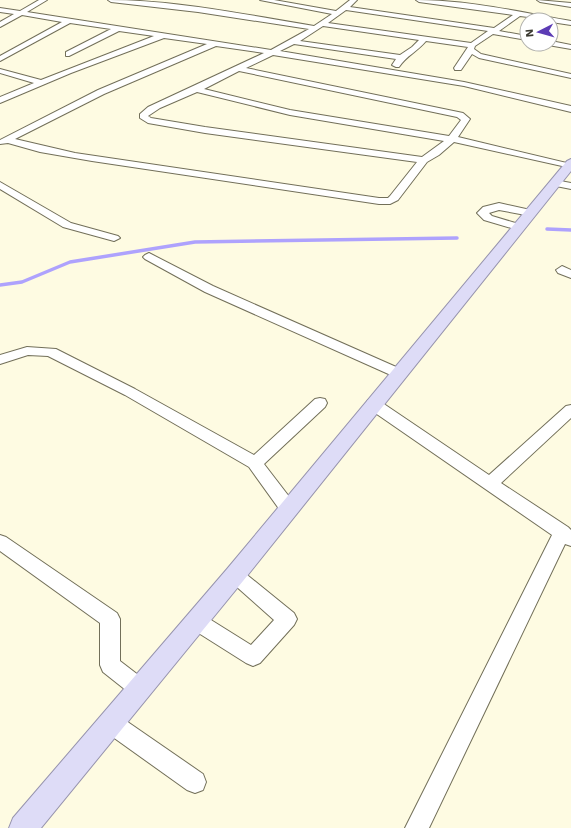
<svg xmlns="http://www.w3.org/2000/svg" width="571" height="828" viewBox="0 0 571 828" font-family="'Work Sans',sans-serif">
  <style>
    .lines { fill: none; stroke-linecap: round; stroke-linejoin: round }
    .stream { stroke: #aea2fd; stroke-width: 3.5 }
    .minor-casing { stroke: #726f59; stroke-width: 2 }
    .major-casing { stroke: #9693ad; stroke-width: 2 }
    .minor { fill: #fff; fill-rule: evenodd }
    .major { fill: #dedcf7; fill-rule: evenodd }
  </style>
  <rect width="100%" height="100%" fill="#fefbe2"/>
  <g class="lines">
    <g class="stream">
      <path d="M547,229l24,1"/>
      <path d="M0,285l22,-3 48,-20 125,-20 262,-4"/>
    </g>
    <defs>
      <g id="minor">
        <path d="M39,0h8l-20,12 244,38 38,-21 -111,-17 -87,-10 -3,-2c68,0 139,15 206,26l18,-12 -72,-14h14l62,11 14,-11h7l-7,7 144,21 19,-13 -94,-13 -3,-2c52,0 104,12 155,21v4l-20,-3v-2l-31,-4 -21,15 28,5v4l-34,-6 -18,12 -1,3 7,5 90,20v4l-92,-20 -7,-4 -11,16h-6l-1,-2 14,-21 -42,-6c-8,10 -20,15 -27,26h-3l-4,-2 4,-6 -102,-15 -14,7 184,31 107,24v6l-107,-26 -191,-31 -27,13 217,45 7,6 -12,18 113,27v4l-117,-26 -15,13 -12,7 -29,38 -8,4h-11l-287,-43 -52,-9 -32,-9 -8,1v-4l98,-50 109,-46 -43,-6 -93,35 -71,30v-6l34,-14 -34,-10v-4l41,11 113,-44 -35,-5 -50,25h-3v-4l45,-23 -41,-6 -70,38v-5l62,-34 -40,-7 -22,12v-5l14,-8 -14,-2v-4l20,3zM346,10l142,21 -17,12 -143,-20zM323,26l96,14 -7,7 -12,8 -100,-14zM216,46l48,7 -116,54 -8,7v4l8,5 57,10 212,29 -27,34 -2,2h-9l-304,-45 -60,-14 89,-45zM239,71l199,42 19,4 4,3 -12,16 -159,-26 -86,-21zM197,92l93,23 154,26 -22,16 -217,-30 -54,-9 -3,-2 12,-8z"/>
        <path d="M537,0l34,3v4l-31,-5z"/>
        <path d="M551,41l20,4v4l-23,-4 3,-1z"/>
        <path d="M555,180l16,3v6l-20,-4 -1,-2z"/>
        <path d="M0,182l71,41 47,13 2,2 -6,3 -51,-14 -63,-38z"/>
        <path d="M499,203l36,8 1,2 -5,3 -32,-6 -10,3 3,3 30,9 2,2 -2,2 -4,1 -34,-10 -7,-7 6,-6z"/>
        <path d="M149,253l64,33 190,84 2,3 -2,3h-10l-188,-84 -60,-33 -2,-2 2,-2z"/>
        <path d="M562,266l9,4v8l-13,-5 -2,-3z"/>
        <path d="M27,347l29,2 79,40 119,66 61,-56 5,-1 5,1 2,4 -2,4 -61,57 30,39 2,5 -2,5 -6,2 -6,-2 -33,-46 -124,-72 -77,-39 -20,-1 -28,9v-9z"/>
        <path d="M373,399l5,1 111,75 77,-69 5,-1v13l-70,65 67,44 3,3v16l-6,-2 -136,284h-24l147,-293 -184,-127 -2,-4 2,-4z"/>
        <path d="M0,535l6,2 111,76 3,6v42l26,20 3,7 -3,7 -7,3 -7,-3 -29,-23 -3,-7v-42l-100,-72z"/>
        <path d="M235,567l6,3 53,43 3,6 -3,6 -34,38 -7,3 -7,-3 -57,-36 -3,-6 3,-6 7,-2 7,2 48,30 23,-25 -45,-40 -3,-5 3,-5z"/>
        <path d="M111,713l8,3 84,58 3,8 -3,8 -8,3 -8,-3 -84,-60 -3,-7 3,-7z"/>
      </g>
      <path id="major" d="M571,159v12l-328,410 -202,247h-32l4,-10 214,-249 340,-408z"/>
    </defs>
    <use href="#minor" class="minor-casing"/>
    <use href="#major" class="major-casing"/>
    <use href="#minor" class="minor"/>
    <use href="#major" class="major"/>
  </g>
  <g transform="translate(539 32) rotate(264)"><circle r="19" fill="#ffffff" stroke="#b0b0ac"/>
  <path d="M0-3L7 15L0 10L-7 15Z" fill="#5c3cb5"/>
  <text y="-6" font-size="11" font-weight="bold" text-anchor="middle" fill="#3a3930">N</text>
  </g>
</svg>
